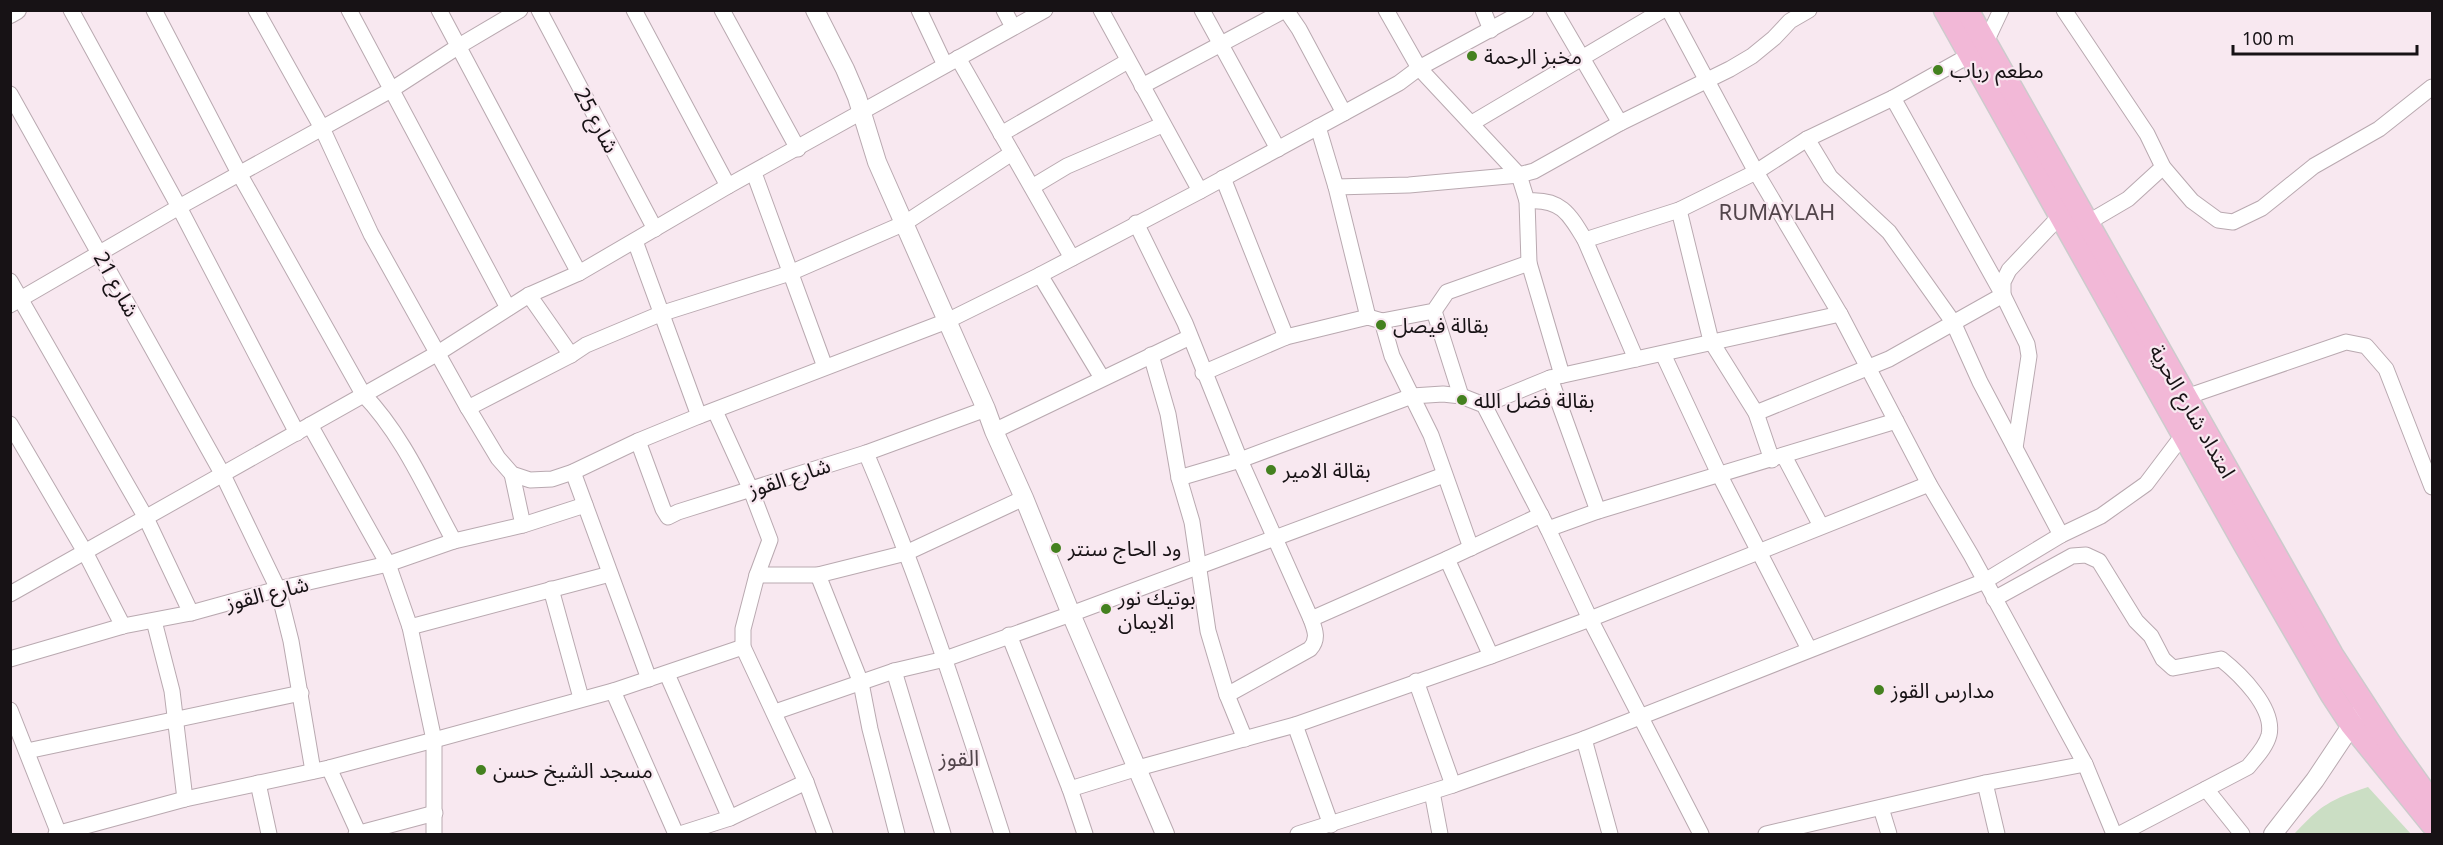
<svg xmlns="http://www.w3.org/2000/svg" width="2443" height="845" viewBox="0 0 2443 845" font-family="'Noto Sans','Noto Sans Arabic',sans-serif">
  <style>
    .green { fill: #cbdec4 }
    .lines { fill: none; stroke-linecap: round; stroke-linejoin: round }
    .minor-casing { stroke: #b9a9b0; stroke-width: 17 }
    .tertiary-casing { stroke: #b9a9b0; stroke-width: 20 }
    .primary-casing { stroke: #cccbcc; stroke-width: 25 }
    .minor { stroke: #fff; stroke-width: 15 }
    .tertiary { stroke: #fff; stroke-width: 18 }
    .primary { stroke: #f2b8d7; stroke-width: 22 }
    .poi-dot { fill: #44811f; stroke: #f8e8f0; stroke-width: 2 }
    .labels { text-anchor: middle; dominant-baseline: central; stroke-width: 4.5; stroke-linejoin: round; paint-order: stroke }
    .poi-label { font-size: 21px; fill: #171215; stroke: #f8e8f0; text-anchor: start }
    .street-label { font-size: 21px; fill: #171215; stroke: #f8e8f0 }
    .neighbourhood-label { font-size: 22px; fill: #52454b; stroke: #f8e8f0 }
  </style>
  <rect width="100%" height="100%" fill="#f8e8f0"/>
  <path class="green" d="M2368,787l43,47h-117c28,-30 36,-34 74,-47z"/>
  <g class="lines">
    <defs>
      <g id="minor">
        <path d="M71,10l108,197 118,226"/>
        <path d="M154,10l86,165 123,219c40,41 64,98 91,147"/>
        <path d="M256,10l66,118 49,106 97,174 30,50 14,16 18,6 22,-1 21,-7 65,-31 61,-25 248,-95 93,-46 160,-84 144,-78 55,-30 20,-15 107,-58"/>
        <path d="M349,10l159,298"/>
        <path d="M439,10l140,263"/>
        <path d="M539,10l116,219"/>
        <path d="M634,10l94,176"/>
        <path d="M722,10l76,139"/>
        <path d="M919,10l26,55"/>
        <path d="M1004,10l9,17"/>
        <path d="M1101,10l99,181"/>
        <path d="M1202,10l76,139"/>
        <path d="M1286,10l13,19 45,84"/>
        <path d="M1386,10l33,58 100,107 8,26 2,62 33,112"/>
        <path d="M1483,10l8,20"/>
        <path d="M1554,10l66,113"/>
        <path d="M1669,10l87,162 84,142 89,170 42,71 114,209 29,70"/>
        <path d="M2064,10l83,124 16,33 29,34 26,19 15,2 29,-14 52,-42 65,-37 53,-42"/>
        <path d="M1985,44l16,-34"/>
        <path d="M958,58l114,200"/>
        <path d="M1142,86l143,-76"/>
        <path d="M10,94l213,381 55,114 13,52 22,130"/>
        <path d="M1893,98l110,197 24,49 2,12 -14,92"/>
        <path d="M1472,123l191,-113"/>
        <path d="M1318,127l18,60 32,130"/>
        <path d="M1001,134l127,-73"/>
        <path d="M1807,139l23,38 59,55 64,90 27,60 81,153"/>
        <path d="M754,173l71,194"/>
        <path d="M1223,178l63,159"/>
        <path d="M1032,187l35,-21 95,-41"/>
        <path d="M1336,187l73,-2 110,-10 15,-4 86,-48 110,-54 22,-13 22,-18 16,-17 19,-11"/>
        <path d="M1527,201c33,-3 42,12 58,39l51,119"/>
        <path d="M1679,210l32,131 45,72 16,47"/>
        <path d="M1136,223l49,100 55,137 71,159c4,11 8,20 -1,30l-83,46"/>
        <path d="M2087,223l41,-24 35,-32"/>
        <path d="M1585,240l94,-30 77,-38 51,-33 86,-41 77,-43"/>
        <path d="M635,241l64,175"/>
        <path d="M1040,275l62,103"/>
        <path d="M10,281l136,237 45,95"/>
        <path d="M529,295l42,60"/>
        <path d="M10,305l169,-98 212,-117 68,-44 61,-36"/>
        <path d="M1434,311l27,85"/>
        <path d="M1382,321l10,35 39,79 40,113"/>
        <path d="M1663,354l56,120 90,175"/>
        <path d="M1151,355l17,59 11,64 13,44 16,109 19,64 18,44"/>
        <path d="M1203,373l83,-36 82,-20 14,4 52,-10 13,-19 82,-29"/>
        <path d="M1550,378l48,133"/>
        <path d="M2186,397l160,-55 20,4 20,23 46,118"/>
        <path d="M1484,405l66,-27 290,-64"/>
        <path d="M468,408l103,-53 15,-10 74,-31 130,-41 115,-50 107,-70"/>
        <path d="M715,411l36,79 19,50 -13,35h61l88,-22 118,-55"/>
        <path d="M1756,413l133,-54 114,-64v-13l6,-12 51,-54"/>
        <path d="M10,424l75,128 38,74"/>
        <path d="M310,425l78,139 22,63 24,113v94"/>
        <path d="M994,431l196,-94"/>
        <path d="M638,441l25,68 5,8 10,-5 188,-59 120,-44"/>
        <path d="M866,453c53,124 95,253 136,381"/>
        <path d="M1784,456l37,70"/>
        <path d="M573,472l76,207"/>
        <path d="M512,474l11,51"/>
        <path d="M1179,478l61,-18 172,-64 31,-2 18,2 23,9 64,124 42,90 111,215"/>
        <path d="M1548,529l50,-18 298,-90"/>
        <path d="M1447,559l44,97"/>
        <path d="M757,575l-14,54v18l63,135 19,52"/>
        <path d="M818,575l43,108 9,46 27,105"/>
        <path d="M551,589l30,109"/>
        <path d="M10,594l428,-241 91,-58 50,-22 149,-87 317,-176"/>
        <path d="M1994,599l78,-43 14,-1 13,6 37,60 15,15 12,23 10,9 48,-9c19,15 54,49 48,76 -3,12 -13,22 -21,32l-128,67"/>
        <path d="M1311,619l136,-60 94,-44"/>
        <path d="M154,621l18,70 13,108"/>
        <path d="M410,627l200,-53"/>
        <path d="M1009,635l61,154 15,45"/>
        <path d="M10,659l113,-33 68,-13 87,-24 110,-25 66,-23 69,-16 62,-20"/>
        <path d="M894,671l49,163"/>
        <path d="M667,674l63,144"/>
        <path d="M1416,681l37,104"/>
        <path d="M613,691l63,143"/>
        <path d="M10,710l49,124"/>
        <path d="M775,712l119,-41 51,-12 126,-45 373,-139"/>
        <path d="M1295,725l36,100"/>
        <path d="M1584,739l26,95"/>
        <path d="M27,751l274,-58"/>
        <path d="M329,768l30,66"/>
        <path d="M258,783l11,51"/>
        <path d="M1985,783l12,51"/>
        <path d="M1070,789l68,-21 157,-43 196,-69 99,-37 339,-135"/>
        <path d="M2206,789l36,45"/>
        <path d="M1432,792l8,42"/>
        <path d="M1881,808l8,26"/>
        <path d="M56,834l129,-35 144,-31 105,-28 179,-49 130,-44"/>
        <path d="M356,834l79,-21"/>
        <path d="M680,834l50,-16 76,-36"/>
        <path d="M1298,834l155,-49 131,-46 401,-158 76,-46 40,-19 45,-32 37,-49"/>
        <path d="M1766,834l219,-51 100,-19"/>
      </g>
      <g id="tertiary">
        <path d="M815,10l30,59 12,28 20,65 109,247 8,22 30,67 47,116 94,220"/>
        <path d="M10,14l7,-4"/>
        <path d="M2273,834l42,-54 44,-66"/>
      </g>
      <g id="primary">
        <path d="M1945,10l299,533 88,152 19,29 81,100"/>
        <path d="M1967,10l365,645 58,89 42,59"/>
      </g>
    </defs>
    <use href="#minor" class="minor-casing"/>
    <use href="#tertiary" class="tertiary-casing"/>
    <use href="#primary" class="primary-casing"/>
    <use href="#minor" class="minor"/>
    <use href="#tertiary" class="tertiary"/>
    <use href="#primary" class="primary"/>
  </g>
  <g class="poi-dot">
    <circle cx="1472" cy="56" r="6"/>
    <circle cx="1938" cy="70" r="6"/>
    <circle cx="1381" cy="325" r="6"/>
    <circle cx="1462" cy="400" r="6"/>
    <circle cx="1271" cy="470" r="6"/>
    <circle cx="1056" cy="548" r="6"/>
    <circle cx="1106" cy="609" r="6"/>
    <circle cx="1879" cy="690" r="6"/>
    <circle cx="481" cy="770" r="6"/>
  </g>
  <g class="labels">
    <g class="poi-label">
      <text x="1484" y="56">مخبز الرحمة</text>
      <text x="1950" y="70">مطعم رباب</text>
      <text x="1393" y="325">بقالة فيصل</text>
      <text x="1474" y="400">بقالة فضل الله</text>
      <text x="1283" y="470">بقالة الامير</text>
      <text x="1068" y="548">ود الحاج سنتر</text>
      <text x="1118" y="597">بوتيك نور<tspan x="1118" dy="24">الايمان</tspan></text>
      <text x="1891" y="690">مدارس القوز</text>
      <text x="493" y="770">مسجد الشيخ حسن</text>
    </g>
    <g class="street-label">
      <text transform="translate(597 120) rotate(62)">شارع 25</text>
      <text transform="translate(117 284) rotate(61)">شارع 21</text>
      <text transform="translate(2193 411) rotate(60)">امتداد شارع الحرية</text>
      <text transform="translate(789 477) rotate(-18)">شارع القوز</text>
      <text transform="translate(267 593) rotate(-14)">شارع القوز</text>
    </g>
    <g class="neighbourhood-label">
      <text x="1777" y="211">RUMAYLAH</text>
      <text x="959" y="757">القوز</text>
    </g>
  </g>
  <rect width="2443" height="845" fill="none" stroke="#171215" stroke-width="24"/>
  <path d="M2233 45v9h184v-9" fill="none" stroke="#171215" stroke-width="3"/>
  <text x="2242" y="45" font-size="18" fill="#171215" stroke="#f8e8f0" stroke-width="4.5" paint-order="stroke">100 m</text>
</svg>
